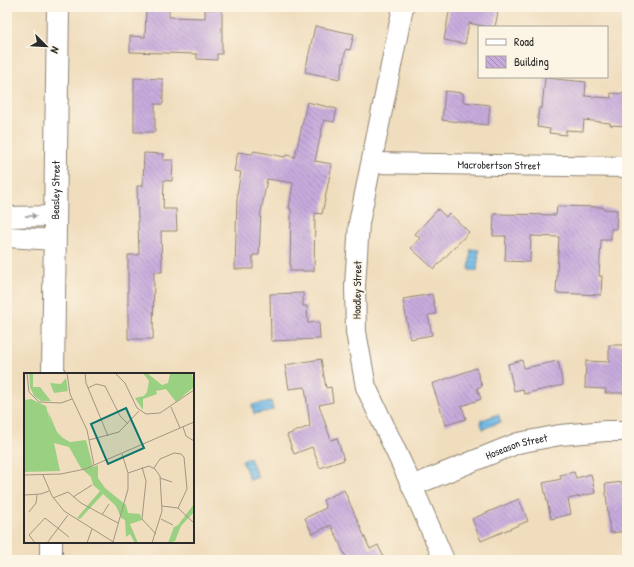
<svg xmlns="http://www.w3.org/2000/svg" width="634" height="567" viewBox="0 0 634 567" font-family="'Patrick Hand',sans-serif">
  <style>
    .water { fill: url(#water-rules); stroke: #4e738a }
    .building { fill: url(#building-back-hatch) }
    .lines { fill: none; stroke-linecap: round; stroke-linejoin: round }
    .minor-casing { stroke: #8e8474; stroke-width: 22 }
    .major-casing { stroke: #8e8474; stroke-width: 24 }
    .minor { stroke: #fff; stroke-width: 20 }
    .major { stroke: #fff; stroke-width: 22 }
    .oneway { fill: #a0a0a0 }
    .labels { text-anchor: middle; dominant-baseline: central; stroke-width: 3.5; stroke-linejoin: round; paint-order: stroke }
    .street-label { font-size: 11px; fill: #2b2b2b; stroke: #fcf5e5 }
    .inset-road { fill: none; stroke: #a19683; stroke-width: 1 }
    .view { fill: #0f766e; fill-opacity: 0.15; stroke: #0f766e; stroke-width: 2 }
    .inset-edge { fill: none; stroke: #2b2b2b; stroke-width: 2 }
  </style>
  <defs>
    <pattern id="water-rules" width="6" height="5" patternUnits="userSpaceOnUse"><rect width="6" height="5" fill="#70bbe9"/><path d="M0 2.5h6" fill="none" stroke="#5c98bd"/></pattern>
    <pattern id="building-back-hatch" width="6" height="6" patternUnits="userSpaceOnUse"><rect width="6" height="6" fill="#c7abdd"/><path d="M-1 5l2 2M0 0l6 6M5-1l2 2" fill="none" stroke="#a28bb3"/></pattern>
  </defs>
  <rect width="100%" height="100%" fill="#fcf5e5"/>
  <filter id="ink" filterUnits="userSpaceOnUse"><feTurbulence type="fractalNoise" baseFrequency=".025" numOctaves="2"/><feDisplacementMap in="SourceGraphic" scale="8" xChannelSelector="R" yChannelSelector="G"/><feConvolveMatrix kernelMatrix="1 2 1 2 8 2 1 2 1" color-interpolation-filters="sRGB"/></filter>
  <filter id="wash" filterUnits="userSpaceOnUse"><feTurbulence type="fractalNoise" baseFrequency=".012" numOctaves="4" result="noise"/><feDisplacementMap in="SourceGraphic" scale="16" xChannelSelector="R" yChannelSelector="G"/><feGaussianBlur stdDeviation="0.9" result="paint"/><feColorMatrix in="noise" values="0 0 0 0 0 0 0 0 0 0 0 0 0 0 0 0 0 1.4 0 .05"/><feComposite in="paint" operator="in"/></filter>
  <g filter="url(#wash)">
    <rect width="100%" height="100%" fill="#f0ddbd"/>
    <g class="water">
      <path d="M471,249l8,1 -2,21 -8,-1z"/>
      <path d="M271,401l2,9 -19,4 -2,-9z"/>
      <path d="M498,414l3,8 -18,7 -3,-8z"/>
      <path d="M250,458l8,19 -8,3 -8,-19z"/>
    </g>
    <g id="blocks">
      <g class="building">
        <path d="M146,7h23v10l36,1v-9l17,1v44h-5v6l-20,-1v-5l-67,-2v-16l15,1z"/>
        <path d="M450,7h49l-4,20h-7l-19,-4 -4,21 -21,-4z"/>
        <path d="M315,26l39,8 -4,16 -4,-1 -6,30 -35,-7z"/>
        <path d="M134,78l29,1v25h-8v28h-21z"/>
        <path d="M545,78l41,4 -1,14 26,2v-5l16,1v32l-17,-1v-2l-26,-3 -1,11 -17,-1v5l-17,-2 1,-4 -13,-2 2,-19h3z"/>
        <path d="M445,91l18,2v9l27,3 -2,20 -46,-5z"/>
        <path d="M307,102l30,7 -3,13 -10,-2 -9,41 17,3 -10,50 -7,-1 -1,58h-24l1,-62 -2,-1 4,-25 -26,-4 -6,33 -2,43h-6v14h-18l2,-70 1,-4 -1,-1 4,-22 -7,-1 4,-19 14,2 2,-3 31,6 1,-2 9,2z"/>
        <path d="M144,153l20,1 -1,6h10l-1,21 -8,-1 -1,29h13l1,22h-16l1,41h-8l-1,67h-25v-84h11l-2,-69h6z"/>
        <path d="M557,206l46,1v2l14,1 -1,19h-5v11h-10l-2,36h3l-1,19 -45,-2 3,-56 -28,-1 -1,26 -25,-1 1,-25h-13l1,-22 62,1z"/>
        <path d="M438,209l8,8 3,-4 20,19 -35,37 -23,-21 9,-10 -5,-4z"/>
        <path d="M303,293v13h4l1,17 11,-1 1,17 -49,2 -1,-47z"/>
        <path d="M432,294l4,20 -8,1 4,20 -22,4 -7,-40z"/>
        <path d="M609,345h18v48h-22l1,-4 -21,-1 1,-27 23,1z"/>
        <path d="M321,359l5,29 5,-1 2,15 -14,3 12,35 6,-2 7,22 -24,8 -8,-21 -18,7 -7,-19 23,-9 -5,-39 -16,2 -4,-24z"/>
        <path d="M522,360l2,8 34,-7 5,24 -39,9 -1,-5 -9,2 -6,-27z"/>
        <path d="M476,368l6,18 -5,2 4,11 -19,7 4,13 -20,6 -14,-41z"/>
        <path d="M574,472l2,6 15,-4 4,19 -27,6 3,15 -20,5 -8,-36 18,-4 -1,-4z"/>
        <path d="M623,482v4l4,-1v46l-17,2 -5,-49z"/>
        <path d="M344,490l26,59 8,-4 7,15h-40l2,-1 -16,-34 -19,9 -7,-16 21,-10 -3,-8z"/>
        <path d="M519,499l9,22 -47,20 -9,-22z"/>
      </g>
    </g>
  </g>
  <g filter="url(#ink)">
    <use href="#blocks" fill-opacity="0" stroke="#8e8474" stroke-width="1"/>
    <g class="lines">
      <defs>
        <g id="minor">
          <path d="M403,7l-44,216 -4,63 1,46 10,55 46,99 32,74"/>
          <path id="s1" d="M372,163l255,4"/>
          <path d="M7,217l48,-1"/>
          <path d="M7,237l48,3"/>
          <path id="s2" d="M412,486l106,-43 42,-8 46,-4h21"/>
        </g>
        <g id="major">
          <path id="s3" d="M53,374l5,-367"/>
          <path d="M51,560v-18"/>
        </g>
      </defs>
      <use href="#minor" class="minor-casing"/>
      <use href="#major" class="major-casing"/>
      <use href="#minor" class="minor"/>
      <use href="#major" class="major"/>
    </g>
    <defs><path id="oneway-solid" d="M-6-.8H1V-3.2L6.5 0L1 3.2V.8H-6Z"/></defs>
    <use class="oneway" href="#oneway-solid" transform="translate(31 216) rotate(-1)"/>
  </g>
  <g class="labels">
    <g class="street-label">
      <text stroke="none"><textPath href="#s1" startOffset="127">Macrobertson Street</textPath></text>
      <text stroke="none"><textPath href="#s3" startOffset="184">Beasley Street</textPath></text>
      <text transform="translate(357 290) rotate(-89)">Hoadley Street</text>
      <text stroke="none"><textPath href="#s2" startOffset="112">Hoseason Street</textPath></text>
    </g>
  </g>
  <g transform="translate(24 373)">
    <rect width="170" height="170" fill="#f0ddbd"/>
    <path d="M5,0h4v14h7l11,14h-10l-7,-5 -4,-9zM42,5l2,13 -14,2 -4,-10 11,1z" fill="#99d082"/>
    <path d="M119,0h4l15,12 6,-2 2,-10h22l2,14 -18,15 -10,-13 -10,2 1,3 -14,5v11l-8,-12 9,-2 3,-4 2,-11zM7,26l15,7 5,19 -3,-14 9,21 6,6 7,4 16,-2 7,27 5,-2v13l7,10 21,17 2,8 12,1 2,6 -12,4 8,19h-3l-5,-9 -4,3 -1,-17 -4,-2 -5,-12 -13,-12 -23,25 -3,-1 23,-27 -7,-6 -2,-8 -10,-9 -12,-21 -15,-4 6,28 -36,1v-72zM170,131v8l-13,14 -6,15 -7,2 6,-16 4,-2z" fill="#99d082"/>
    <path d="M0,28h6l1,13 -7,1zM21,49l1,19h-17l-1,-18zM16,75l14,2v16l-11,3h-15l-1,-18z" fill="#99d082"/>
    <path class="inset-road" d="M3,0l2,19 10,10 22,1 11,-4M43,0l3,21 17,36 7,35M61,0l1,10 22,53M91,0l10,10 12,25 9,6 14,-1 34,-23M64,15l8,-4 9,2 15,30 8,8M147,34l9,21M159,54l3,9 8,5M65,67l30,-8 20,-21M118,94l4,14 -4,38 14,15M130,95l6,-9 14,-6 7,1 3,3 3,32 -9,19M104,100l21,-7 6,3 5,7 2,35 -10,32M0,102l37,-1 24,-5 109,-47M19,102l9,21 12,15 51,32M136,105l12,4M0,122l17,-1 8,-3M49,124l19,-12M29,125l15,-6 13,11 37,20M138,133l16,2 16,15M5,139l7,-9 1,-8M78,142l7,-11M137,146l12,6M89,169l15,-53v-16l-6,-19M11,170l-6,-8 16,-17 24,19M23,170l21,-28M63,170l5,-14"/>
    <path class="view" d="M102,35l18,40 -36,16 -17,-40z"/>
    <rect width="170" height="170" class="inset-edge"/>
  </g>
  <rect width="634" height="567" fill="none" stroke="#fcf5e5" stroke-width="24"/>
  <rect x="478" y="26" width="130" height="52" fill="#fcf5e5" stroke="#a8a49b"/>
  <rect x="486" y="39" width="20" height="6" fill="#ffffff" stroke="#a8a49b"/>
  <text x="514" y="46" font-size="12" fill="#2b2b2b">Road</text>
  <rect x="486" y="56" width="20" height="12" fill="url(#building-back-hatch)" stroke="#a8a49b"/>
  <text x="514" y="66" font-size="12" fill="#2b2b2b">Building</text>
  <g transform="translate(46 46) rotate(114)" stroke="#fcf5e5" stroke-width="3" paint-order="stroke">
  <path d="M0-3L7 15L0 10L-7 15Z" fill="#2b2b2b"/>
  <text y="-6" font-size="11" font-weight="bold" text-anchor="middle" fill="#2b2b2b">N</text>
  </g>
</svg>
